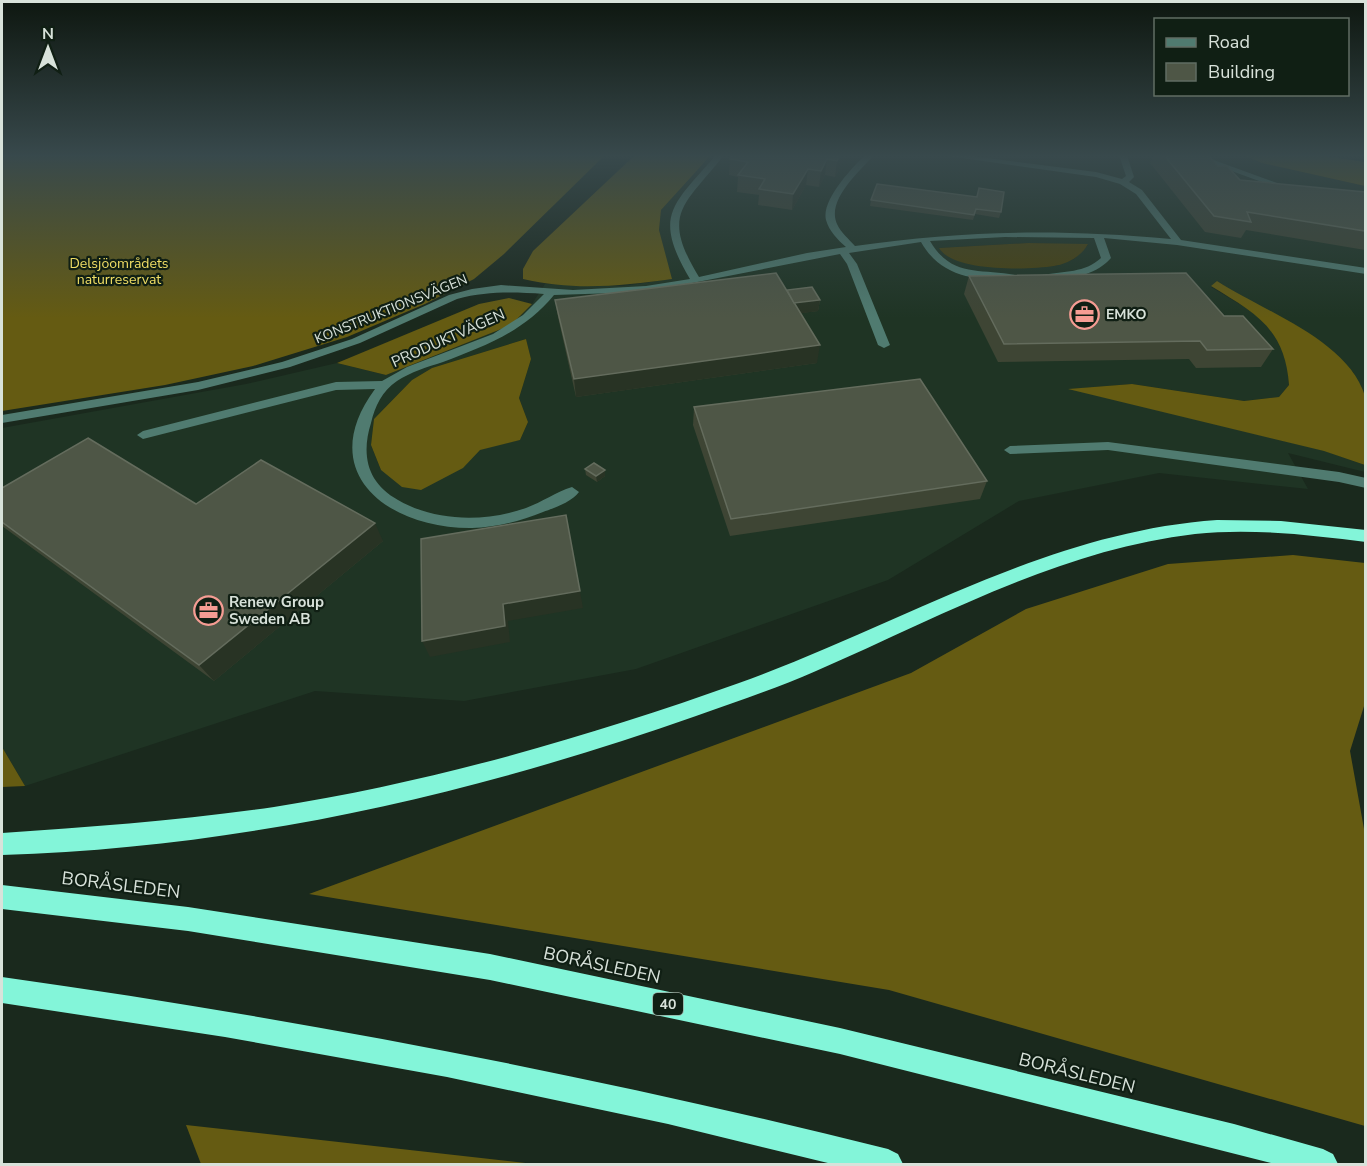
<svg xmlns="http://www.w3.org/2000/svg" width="1367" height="1166" viewBox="0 0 1367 1166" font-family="'Nunito Sans',sans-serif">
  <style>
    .built { fill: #1f3424; fill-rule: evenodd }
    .green { fill: #49420e }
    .forest { fill: #655b12 }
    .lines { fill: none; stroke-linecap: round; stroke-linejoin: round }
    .minor { fill: #507b70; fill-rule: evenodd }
    .highway { fill: #83f5d9; fill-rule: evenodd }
    .wall { fill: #3e4534 }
    .shaded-wall { fill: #283324 }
    .building { fill: #4e5646; stroke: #646c5d; stroke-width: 1.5 }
    .labels { text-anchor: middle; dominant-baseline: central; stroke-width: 4.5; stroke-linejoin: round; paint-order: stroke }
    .far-park-label { font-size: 14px; fill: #f0de65; stroke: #101f14 }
    .far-street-label { font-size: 14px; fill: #d8e2da; stroke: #101f14 }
    .far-poi-label { font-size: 14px; font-weight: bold; fill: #d8e2da; stroke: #101f14; text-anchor: start }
    .shield { fill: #101f14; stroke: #9ca89f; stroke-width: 1.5 }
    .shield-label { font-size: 14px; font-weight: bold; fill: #d8e2da }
    .street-label { font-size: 15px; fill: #d8e2da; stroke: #101f14 }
    .poi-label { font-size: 15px; font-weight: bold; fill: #d8e2da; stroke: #101f14; text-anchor: start }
    .near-street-label { font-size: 18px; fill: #d8e2da; stroke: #101f14 }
  </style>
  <rect width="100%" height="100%" fill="#1a291d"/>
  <path class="built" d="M711,155h532l19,8 103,23v211l-12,-25 -136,-91 -6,6 42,25 16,15 11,17 7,18 2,23 -10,12 -35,4 -112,-17 -61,5 254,62 40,14v7l-77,-19 20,36 -149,-16 -140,28 -131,79 -252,89 -172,32 -149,-10 -290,95 -23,-39v-319l244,-44 91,-21 49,12 125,-50 21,-21 13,-20 78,2 48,-7 -12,-49 2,-20zM1028,243l60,2 -14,14 -19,7 -24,1h-41l-51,-19zM526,339l5,20 -12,39 9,24 -8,18 -139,30 -10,-25 3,-26 38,-39 20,-12z"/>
  <path class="green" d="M1028,243l60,1c-6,12 -21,20 -34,22 -26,4 -101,6 -115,-18z"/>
  <g class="forest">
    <path d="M2,155h603l-101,99 -30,25 -49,25 -78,33 -94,29 -88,19 -163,26z"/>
    <path d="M635,155h76l-50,55 -2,20 13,49c-50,7 -99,12 -149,0v-10l10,-18z"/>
    <path d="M1243,155h74l48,7v24l-103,-23z"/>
    <path d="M1217,281c46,30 131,59 148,115 2,16 1,51 0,69l-41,-14 -256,-62 64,-5 112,17 35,-4 10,-12c-4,-57 -34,-72 -78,-99z"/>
    <path d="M509,298l23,6 -21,21 -125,50 -49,-12 142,-59z"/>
    <path d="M526,339l5,20 -12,39 9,24 -8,18 -40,10 -17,18 -42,22 -19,-3 -21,-17 -10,-25 3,-26 38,-39 20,-12z"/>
    <path d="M1293,555l72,8v140l-15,48 16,89 -1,286 -476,-136 -580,-96 602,-221 115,-64 142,-45z"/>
    <path d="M2,747l23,39 -23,1z"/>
    <path d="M186,1125l348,39h-333z"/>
  </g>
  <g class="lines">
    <g class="minor">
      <path d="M716,155h8c-40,51 -64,58 -25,122l108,-24 39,-6c-8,-7 -17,-16 -20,-27 -5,-20 26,-52 39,-65h9c-14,16 -48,45 -37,69 4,9 12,15 18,22 109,-16 207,-17 316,-7l-35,-45 -16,-10 -24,-7 -155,-22h23l132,17 26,7 4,-3 -7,-21h8l7,22 -5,5 13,8 39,50 185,28v6l-189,-29 -73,-7 7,20c-14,17 -46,24 -68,21v-4c21,-4 42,-2 58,-17l-7,-20 -89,-1 -75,4c22,37 49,27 85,34v4l-4,1c-37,0 -70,-3 -90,-38l-72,11 8,11 33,81 -6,3 -6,-3 -31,-81 -7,-10 -194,38 -92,3c-29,36 -69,51 -111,67 -16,5 -32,10 -46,19 -15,10 -22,25 -26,42 -10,32 -4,60 27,77 38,22 88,22 128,8 16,-6 30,-16 46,-21l7,5c-7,10 -25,16 -36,20 -22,9 -46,15 -71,16 -83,1 -159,-55 -97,-139l-39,1 -193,49 -6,-4 6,-4 193,-49 46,-1 25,-14 86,-33 30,-19 21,-21c-31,-2 -57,-3 -87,5l-97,44 -70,24 -92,23 -196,33v-8l196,-33 84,-20 70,-23 97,-44 23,-6 29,-4 72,5 73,-4 44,-7c-38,-64 -17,-74 26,-124z"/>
      <path d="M1188,155h12l88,32 -7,2z"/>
      <path d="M1108,442l231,30 27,6v10l-27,-6 -231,-32 -98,4 -6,-4 6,-4z"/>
    </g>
    <g class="highway">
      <path d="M1217,520l64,1 85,9v12c-56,-7 -114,-14 -171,-8 -136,16 -255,83 -379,137 -39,17 -80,31 -120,45 -224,79 -457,132 -694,139v-22c91,-6 181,-13 272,-26 158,-25 314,-70 465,-124 159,-57 306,-151 478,-163z"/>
      <path d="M2,885l186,22 302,47 350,74 394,96 89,25 10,5 5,10h-63l-435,-110 -350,-74 -302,-49 -186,-22z"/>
      <path d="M2,977c299,42 593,99 886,172l10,5 5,10h-71l-164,-40 -221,-47 -222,-40 -223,-34z"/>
    </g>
  </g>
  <g class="wall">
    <path d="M733,155h113l-11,22 -10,-2 -6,12 -13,-2 -14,25 -34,-5 1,-10 -22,-3 1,-15 -9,-2 1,-16z"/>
    <path d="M1154,155h54l10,11 22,14 125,12v58l-119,-20 -5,8 -36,-6 -55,-69z"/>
    <path d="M979,188l22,24 -2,6 -24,-4 -2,6 -103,-14 1,-6 105,-3z"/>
    <path d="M969,276l255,40 49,33 -12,18 -65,1 -7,-9 -191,3 -34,-68z"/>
    <path d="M787,290l33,10 -2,11 -17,2 16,50 -241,34 -18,-80 -3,-17z"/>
    <path d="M694,407l293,74 -7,18 -250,37 -37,-111z"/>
    <path d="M585,469l20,7 -8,6 -11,-7z"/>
    <path d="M2,488l194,16 187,37 -169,140 -212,-155z"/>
  </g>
  <g class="shaded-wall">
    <path d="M840,155h6l-11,22 2,-16z"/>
    <path d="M827,159l-2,16 -6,12 2,-16z"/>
    <path d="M808,169l-2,16 -14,25 1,-16z"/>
    <path d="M820,300l-2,11 -29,4 1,-12z"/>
    <path d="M820,345l-3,18 -241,34 -2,-18z"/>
    <path d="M605,470v6l-8,6 -1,-6z"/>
    <path d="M375,523l8,18 -169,140 -15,-16z"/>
    <path d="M580,591l3,17 -75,13 2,21 -80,15 -8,-16 81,-37z"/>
  </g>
  <g class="building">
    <path d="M733,155h107l-3,6 -10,-2 -6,12 -13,-2 -15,25 -34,-5 6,-10 -27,-4 10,-13 -18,-3z"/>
    <path d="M1164,155h44l10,11h9l13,14 125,12v39l-118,-19 4,10 -37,-6z"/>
    <path d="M877,184l100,13 2,-9 25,4 -3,20 -25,-3 -2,6 -103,-15z"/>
    <path d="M776,273l44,72 -246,34 -19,-79z"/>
    <path d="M1186,273l38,43h19l30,33 -66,1 -7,-9 -196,3 -35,-68z"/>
    <path d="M812,287l8,13 -26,3 -7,-13z"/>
    <path d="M920,379l67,102 -256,38 -37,-112z"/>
    <path d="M88,438l108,66 65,-44 114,63 -176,142 -197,-143v-34z"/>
    <path d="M594,463l11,7 -9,6 -11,-7z"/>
    <path d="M566,515l14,76 -77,13 2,22 -83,15 -1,-102z"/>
  </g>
  <linearGradient id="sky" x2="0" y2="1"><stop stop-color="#0e1710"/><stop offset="0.49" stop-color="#38494c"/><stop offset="1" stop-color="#38494c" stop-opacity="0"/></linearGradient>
  <rect width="1367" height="318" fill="url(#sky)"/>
  <defs>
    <symbol id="office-ring" viewBox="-11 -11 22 22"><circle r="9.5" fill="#101f14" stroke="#f59c93" stroke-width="1.5"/><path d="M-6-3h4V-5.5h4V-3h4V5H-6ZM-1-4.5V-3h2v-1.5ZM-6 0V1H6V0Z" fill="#f59c93"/></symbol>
  </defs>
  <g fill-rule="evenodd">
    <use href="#office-ring" x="1068" y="298" width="33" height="33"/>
    <use href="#office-ring" x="192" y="594" width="33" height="33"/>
  </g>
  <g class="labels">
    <g class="far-park-label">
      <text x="119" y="263">Delsjöområdets<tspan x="119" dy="16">naturreservat</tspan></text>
    </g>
    <g class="far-street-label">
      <text transform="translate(391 309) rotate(-22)">KONSTRUKTIONSVÄGEN</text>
    </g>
    <g class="far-poi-label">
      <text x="1106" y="314">EMKO</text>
    </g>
    <rect class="shield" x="653" y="993" width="30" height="22" rx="4.5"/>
    <g class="shield-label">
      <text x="668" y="1004">40</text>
    </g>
    <g class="street-label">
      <text transform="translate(448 338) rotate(-24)">PRODUKTVÄGEN</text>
    </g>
    <g class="poi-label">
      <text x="229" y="602">Renew Group<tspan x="229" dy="17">Sweden AB</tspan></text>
    </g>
    <g class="near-street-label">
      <text transform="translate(121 885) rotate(7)">BORÅSLEDEN</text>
      <text transform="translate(602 965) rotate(12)">BORÅSLEDEN</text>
      <text transform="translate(1077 1073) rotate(14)">BORÅSLEDEN</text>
    </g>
  </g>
  <rect width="1367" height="1166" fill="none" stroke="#d8e2da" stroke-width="6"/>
  <rect x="1154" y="18" width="195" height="78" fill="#101f14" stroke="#606d63" stroke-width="1.5"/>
  <rect x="1166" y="38" width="30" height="9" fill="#507b70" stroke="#606d63" stroke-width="1.5"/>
  <text x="1208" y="48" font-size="18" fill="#d8e2da">Road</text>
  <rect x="1166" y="63" width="30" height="18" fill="#4e5646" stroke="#606d63" stroke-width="1.5"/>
  <text x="1208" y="78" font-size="18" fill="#d8e2da">Building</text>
  <g transform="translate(48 48)" stroke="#101f14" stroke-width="4.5" paint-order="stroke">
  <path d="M0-4.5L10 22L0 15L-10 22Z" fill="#d8e2da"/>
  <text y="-9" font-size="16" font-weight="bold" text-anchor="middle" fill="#d8e2da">N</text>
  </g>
</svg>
